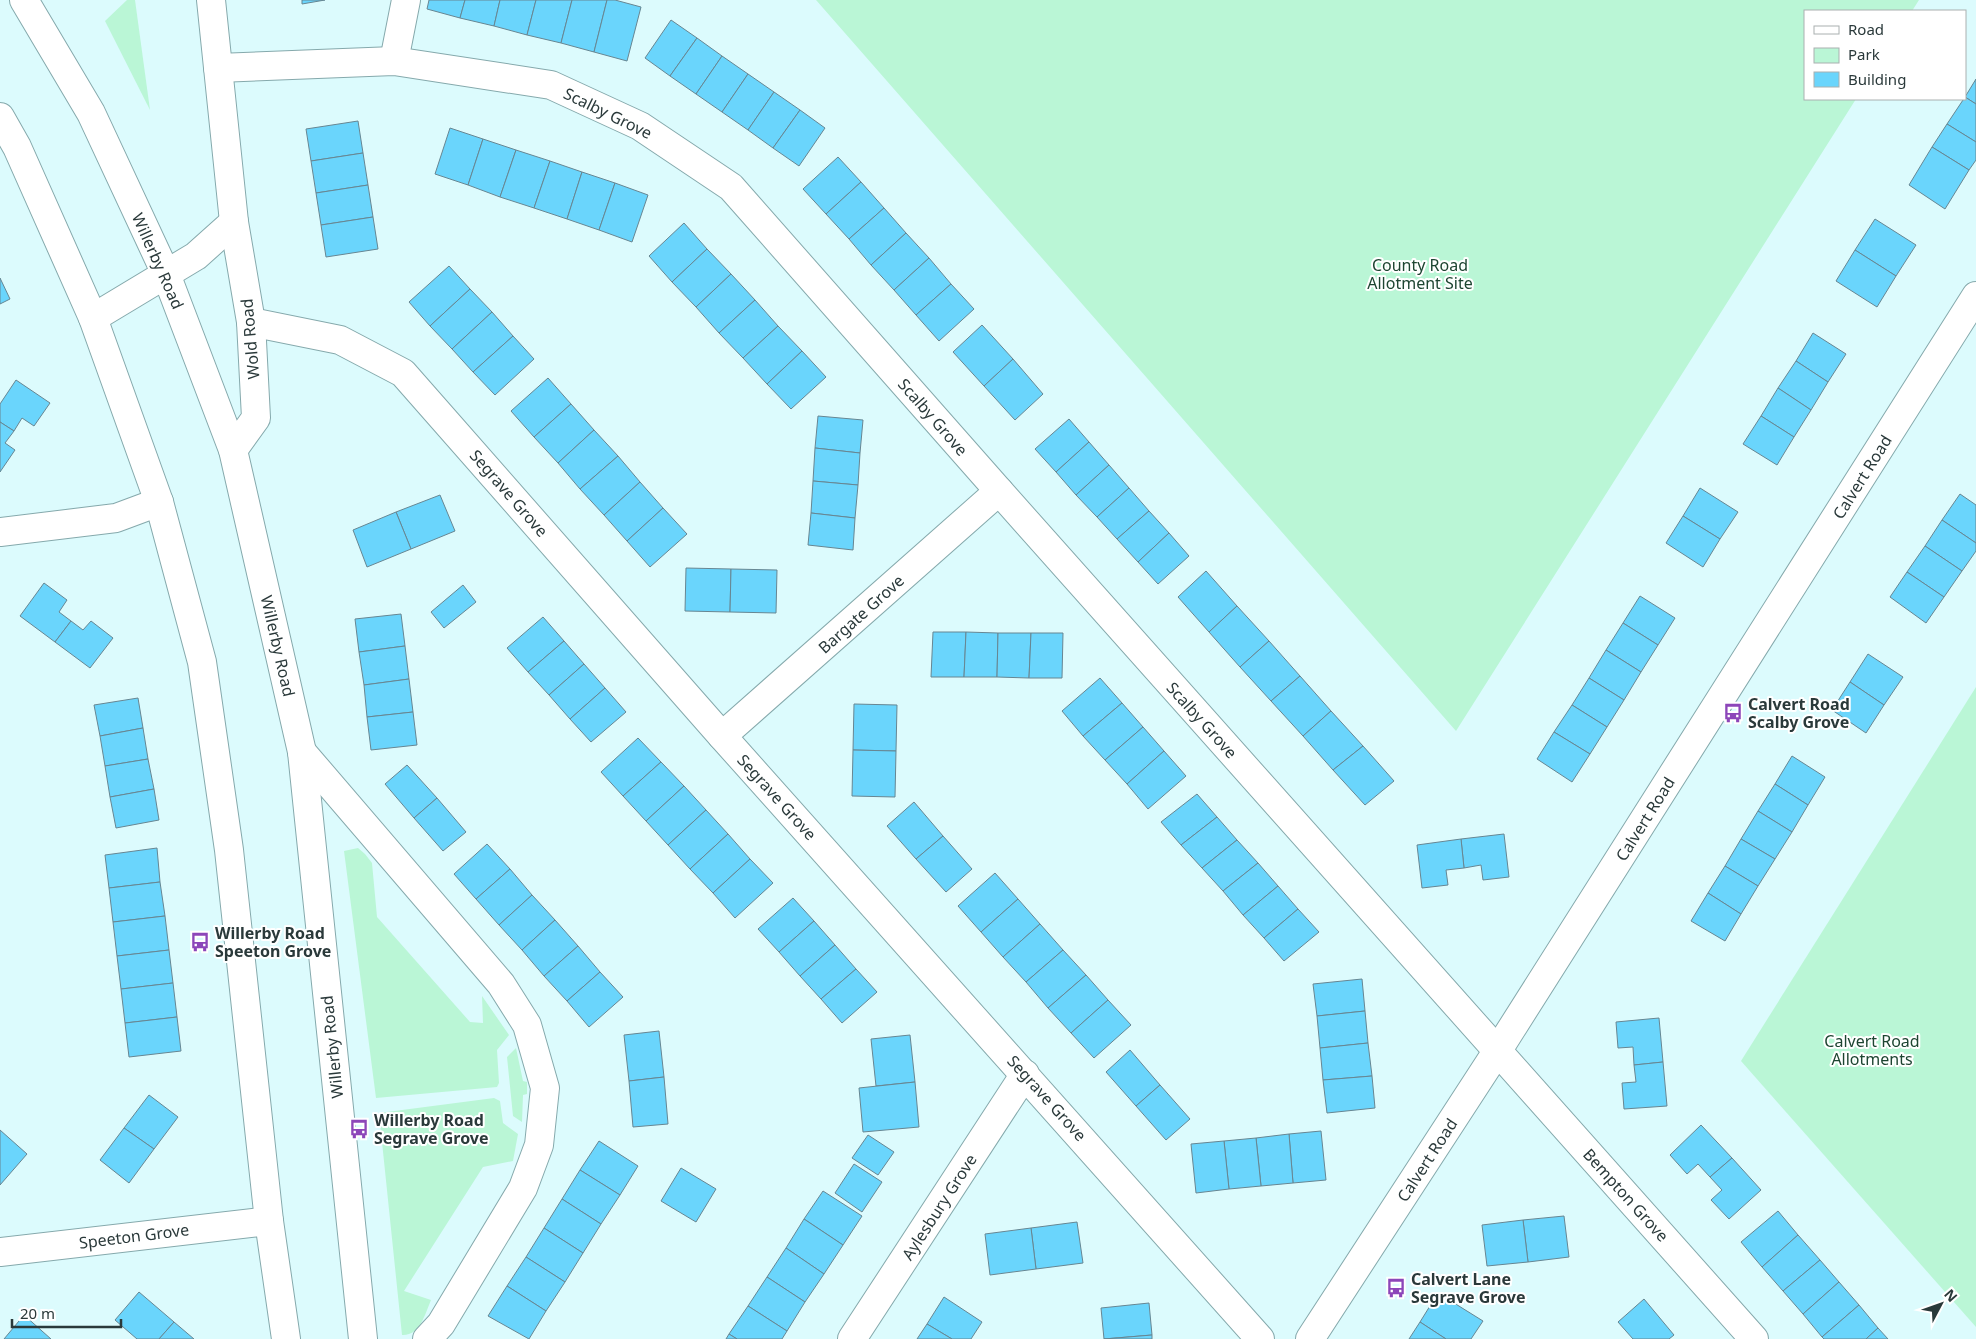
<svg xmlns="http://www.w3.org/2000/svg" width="1976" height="1339" viewBox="0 0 1976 1339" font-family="'Noto Sans',sans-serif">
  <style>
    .green { fill: #baf6d6 }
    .building { fill: #6ad5fc; stroke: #678692 }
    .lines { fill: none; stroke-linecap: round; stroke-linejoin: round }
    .minor-casing { stroke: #85a9ac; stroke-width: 30 }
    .minor { stroke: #fff; stroke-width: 28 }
    .labels { text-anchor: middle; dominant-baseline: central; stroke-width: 4; stroke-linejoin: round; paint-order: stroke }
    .street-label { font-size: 16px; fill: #2a393a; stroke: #fff }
    .park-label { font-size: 16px; fill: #1d4531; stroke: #fff }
    .poi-label { font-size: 16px; font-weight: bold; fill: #2a393a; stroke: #fff; text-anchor: start }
  </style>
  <rect width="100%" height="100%" fill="#dcfbfd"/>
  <g class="green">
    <path d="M127,0h8l15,110 -45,-89z"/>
    <path d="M816,0h1103l-7,11h-107v88h51l-400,632z"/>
    <path d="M1976,687v640l-235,-266z"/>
    <path d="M358,848l7,6 7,9 5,54 93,105 13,1 -1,-27 27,39 -12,15 2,33 -2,4 -121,11 -32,-247z"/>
    <path d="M516,1048l7,33 4,1v12l-4,1 -1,27 -9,-6 -6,-59z"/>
    <path d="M494,1098l6,3 3,22 15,11 -5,27 -30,6 -79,124 27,9c-6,14 -11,36 -29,35l-23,-222z"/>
  </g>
  <g class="building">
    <path d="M302,0h23l-23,4z"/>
    <path d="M429,0h36l-5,18 -33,-9z"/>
    <path d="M465,0h35l-6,26 -34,-8z"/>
    <path d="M500,0h36l-9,35 -33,-9z"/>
    <path d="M536,0h36l-11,43 -34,-8z"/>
    <path d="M572,0h35l-13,52 -33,-9z"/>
    <path d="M607,0h8l26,7 -14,54 -33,-9z"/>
    <path d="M671,20l26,18 -27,38 -25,-18z"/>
    <path d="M697,38l25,18 -26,38 -26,-18z"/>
    <path d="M722,56l26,18 -26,38 -26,-18z"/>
    <path d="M748,74l26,18 -26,38 -26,-18z"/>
    <path d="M1976,79v25l-11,-7z"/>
    <path d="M774,92l26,18 -27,38 -25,-18z"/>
    <path d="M1965,97l11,7v38l-29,-18z"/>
    <path d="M800,110l25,18 -26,38 -26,-18z"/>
    <path d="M358,121l5,32 -52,8 -5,-32z"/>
    <path d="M1947,124l29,18v18l-7,10 -37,-23z"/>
    <path d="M450,128l33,11 -15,46 -33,-11z"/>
    <path d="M483,139l33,11 -16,47 -32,-12z"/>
    <path d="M1932,147l37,23 -24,39 -36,-24z"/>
    <path d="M516,150l34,11 -16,47 -34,-11z"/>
    <path d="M363,153l5,32 -52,8 -5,-32z"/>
    <path d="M838,157l23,25 -35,32 -23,-25z"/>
    <path d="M550,161l32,11 -15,47 -33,-11z"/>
    <path d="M582,172l33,11 -16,47 -32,-11z"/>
    <path d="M861,182l23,26 -35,31 -23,-25z"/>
    <path d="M615,183l33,12 -16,47 -33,-12z"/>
    <path d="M368,185l5,32 -52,8 -5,-32z"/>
    <path d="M884,208l22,25 -35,32 -22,-26z"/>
    <path d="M373,217l5,32 -52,8 -5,-32z"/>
    <path d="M1875,219l41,26 -20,31 -41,-26z"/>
    <path d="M684,223l23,26 -35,33 -23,-26z"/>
    <path d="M906,233l23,25 -35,32 -23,-25z"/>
    <path d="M707,249l24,25 -35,33 -24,-25z"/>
    <path d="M1855,250l41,26 -19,31 -41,-26z"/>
    <path d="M929,258l22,26 -35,31 -22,-25z"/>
    <path d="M449,266l21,23 -40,37 -21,-24z"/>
    <path d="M731,274l24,26 -36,33 -23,-26z"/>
    <path d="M0,278l10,21 -10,5z"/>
    <path d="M951,284l23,25 -35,32 -23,-26z"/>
    <path d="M470,289l22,23 -40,37 -22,-23z"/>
    <path d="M755,300l23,26 -35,32 -24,-25z"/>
    <path d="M492,312l21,24 -40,36 -21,-23z"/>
    <path d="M982,325l31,34 -29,27 -31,-34z"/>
    <path d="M778,326l24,25 -35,33 -24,-26z"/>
    <path d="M1813,333l33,21 -18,28 -32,-21z"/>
    <path d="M513,336l21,23 -39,36 -22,-23z"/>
    <path d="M802,351l24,26 -35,32 -24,-25z"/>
    <path d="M1013,359l30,35 -28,26 -31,-34z"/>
    <path d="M1796,361l32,21 -17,28 -33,-22z"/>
    <path d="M548,378l23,26 -37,33 -23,-26z"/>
    <path d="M16,380l34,23 -16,23 -12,-8 -8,13 -14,-9v-18z"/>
    <path d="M1778,388l33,22 -17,27 -33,-21z"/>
    <path d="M571,404l23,26 -36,33 -24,-26z"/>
    <path d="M818,416l45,4 -3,33 -45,-5z"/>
    <path d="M1761,416l33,21 -17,28 -34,-21z"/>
    <path d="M1069,419l20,23 -33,30 -21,-23z"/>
    <path d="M0,422l14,9 -9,12 10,7 -15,22z"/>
    <path d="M594,430l24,26 -38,33 -22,-26z"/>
    <path d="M1089,442l20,23 -33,30 -20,-23z"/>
    <path d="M815,448l45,5 -2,32 -45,-4z"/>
    <path d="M618,456l22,26 -36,33 -24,-26z"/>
    <path d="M1109,465l20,23 -32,29 -21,-22z"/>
    <path d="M813,481l45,4 -3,33 -44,-5z"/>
    <path d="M640,482l23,26 -36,33 -23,-26z"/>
    <path d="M1129,488l20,23 -32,28 -20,-22z"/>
    <path d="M1700,488l38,24 -18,27 -37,-23z"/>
    <path d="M1960,494l16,11v38l-34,-23z"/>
    <path d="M440,495l15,36 -44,18 -15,-37z"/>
    <path d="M663,508l24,26 -37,33 -23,-26z"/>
    <path d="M1149,511l20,22 -31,29 -21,-23z"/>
    <path d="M396,512l15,37 -44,18 -14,-37z"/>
    <path d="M811,513l44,5 -2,32 -45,-5z"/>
    <path d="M1683,516l37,23 -17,28 -37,-24z"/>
    <path d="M1942,520l34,23v8l-14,20 -37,-25z"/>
    <path d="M1169,533l20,23 -31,28 -20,-22z"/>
    <path d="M1925,546l37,25 -18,26 -37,-25z"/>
    <path d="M686,568l45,1 -1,43 -45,-1z"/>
    <path d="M731,569l46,1 -1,43 -46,-1z"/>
    <path d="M1206,571l31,35 -28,26 -31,-35z"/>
    <path d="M1907,572l37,25 -18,26 -36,-26z"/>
    <path d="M44,583l23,17 -8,12 12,9 -16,21 -35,-26z"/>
    <path d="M463,585l13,17 -32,26 -13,-16z"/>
    <path d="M1640,596l35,22 -17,27 -35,-22z"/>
    <path d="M1237,606l32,35 -29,26 -31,-35z"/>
    <path d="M401,614l4,32 -46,6 -4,-33z"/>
    <path d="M543,617l21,24 -36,31 -21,-24z"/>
    <path d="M71,621l12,9 8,-9 22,17 -23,30 -35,-26z"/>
    <path d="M1623,623l35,22 -17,27 -35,-22z"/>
    <path d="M933,632h33l-2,45h-33z"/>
    <path d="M966,632l32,1 -1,44h-33z"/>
    <path d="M998,633h33l-2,45 -32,-1z"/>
    <path d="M1031,633h32l-1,45h-33z"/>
    <path d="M564,641l20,23 -35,31 -21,-23z"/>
    <path d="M1269,641l31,35 -29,25 -31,-34z"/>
    <path d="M405,646l4,33 -45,6 -5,-33z"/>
    <path d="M1606,650l35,22 -17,28 -35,-22z"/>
    <path d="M1868,654l35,23 -19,28 -34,-23z"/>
    <path d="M584,664l21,24 -35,31 -21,-24z"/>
    <path d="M1300,676l31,35 -28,25 -32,-35z"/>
    <path d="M1100,678l22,25 -39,33 -21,-25z"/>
    <path d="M1589,678l35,22 -17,27 -35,-22z"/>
    <path d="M409,679l4,33 -46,5 -3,-32z"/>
    <path d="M1850,682l34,23 -18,28 -34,-23z"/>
    <path d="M605,688l21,24 -35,30 -21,-23z"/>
    <path d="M138,698l5,30 -43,8 -6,-31z"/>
    <path d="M1122,703l21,24 -38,33 -22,-24z"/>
    <path d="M854,704l43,1 -1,46 -43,-1z"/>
    <path d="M1572,705l35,22 -17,27 -36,-22z"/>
    <path d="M1331,711l32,35 -30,24 -30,-34z"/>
    <path d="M413,712l4,33 -46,5 -4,-33z"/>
    <path d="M1143,727l21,24 -37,33 -22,-24z"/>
    <path d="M143,728l5,31 -43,7 -5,-30z"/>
    <path d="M1554,732l36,22 -18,28 -35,-23z"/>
    <path d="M638,738l23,24 -38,34 -22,-24z"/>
    <path d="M1363,746l31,35 -29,24 -32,-35z"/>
    <path d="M853,750l43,1 -1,46 -43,-1z"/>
    <path d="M1164,751l22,25 -38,33 -21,-25z"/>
    <path d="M1792,756l33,21 -17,28 -33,-21z"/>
    <path d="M148,759l6,30 -44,8 -5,-31z"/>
    <path d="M661,762l23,24 -38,35 -23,-25z"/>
    <path d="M407,765l30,33 -23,20 -29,-34z"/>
    <path d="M1775,784l33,21 -16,27 -34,-21z"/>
    <path d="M684,786l22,24 -38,35 -22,-24z"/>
    <path d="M154,789l5,31 -43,8 -6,-31z"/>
    <path d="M1197,794l20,23 -36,28 -20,-23z"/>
    <path d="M437,798l29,34 -23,19 -29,-33z"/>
    <path d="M914,802l29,34 -27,23 -29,-33z"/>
    <path d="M706,810l22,24 -38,35 -22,-24z"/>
    <path d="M1758,811l34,21 -17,27 -34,-20z"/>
    <path d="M1217,817l20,23 -35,28 -21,-23z"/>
    <path d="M728,834l22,25 -37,34 -23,-24z"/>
    <path d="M1504,834l5,43 -26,3 -2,-15 -17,3 -3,-29z"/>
    <path d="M943,836l29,33 -26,23 -30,-33z"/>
    <path d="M1461,839l3,29 -18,2 2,15 -26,3 -5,-43z"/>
    <path d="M1741,839l34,20 -17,27 -33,-20z"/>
    <path d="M1237,840l21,23 -35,28 -21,-23z"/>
    <path d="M487,844l23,25 -34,30 -22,-25z"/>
    <path d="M157,848l3,34 -51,6 -4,-33z"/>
    <path d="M750,859l23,24 -38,35 -22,-25z"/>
    <path d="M1258,863l20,23 -35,29 -20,-24z"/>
    <path d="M1725,866l33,20 -17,28 -33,-21z"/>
    <path d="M510,869l22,26 -33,30 -23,-26z"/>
    <path d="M995,873l23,26 -37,33 -23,-26z"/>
    <path d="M160,882l5,34 -52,6 -4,-34z"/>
    <path d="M1278,886l20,23 -34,29 -21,-23z"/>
    <path d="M1708,893l33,21 -16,27 -34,-20z"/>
    <path d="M532,895l23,25 -33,30 -23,-25z"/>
    <path d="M793,898l21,23 -35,31 -21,-23z"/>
    <path d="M1018,899l22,25 -37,33 -22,-25z"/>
    <path d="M1298,909l21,23 -35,29 -20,-23z"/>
    <path d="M165,916l4,34 -52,6 -4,-34z"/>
    <path d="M555,920l23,26 -34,30 -22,-26z"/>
    <path d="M814,921l21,24 -35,31 -21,-24z"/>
    <path d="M1040,924l23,26 -37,32 -23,-25z"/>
    <path d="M835,945l21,24 -35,30 -21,-23z"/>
    <path d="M578,946l22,26 -33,29 -23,-25z"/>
    <path d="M169,950l4,33 -52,6 -4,-33z"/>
    <path d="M1063,950l23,25 -38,33 -22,-26z"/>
    <path d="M856,969l21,23 -35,31 -21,-24z"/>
    <path d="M600,972l23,25 -34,30 -22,-26z"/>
    <path d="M1086,975l22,25 -37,33 -23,-25z"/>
    <path d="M1362,979l3,32 -48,5 -4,-32z"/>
    <path d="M173,983l4,34 -52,6 -4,-34z"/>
    <path d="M1108,1000l23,25 -37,33 -23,-25z"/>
    <path d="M1365,1011l3,32 -48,5 -3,-32z"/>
    <path d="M177,1017l4,34 -52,6 -4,-34z"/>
    <path d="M1659,1018l4,44 -29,3 -1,-18 -15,1 -2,-26z"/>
    <path d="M659,1031l5,46 -35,4 -5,-46z"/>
    <path d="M910,1035l5,47 -39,4 -5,-47z"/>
    <path d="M1368,1043l4,33 -49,4 -3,-32z"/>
    <path d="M1130,1050l30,35 -24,21 -30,-34z"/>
    <path d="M1663,1062l4,44 -43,3 -2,-26 14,-1 -2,-17z"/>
    <path d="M1372,1076l3,32 -48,5 -4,-33z"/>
    <path d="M664,1077l4,47 -35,3 -4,-46z"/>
    <path d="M915,1082l4,45 -56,5 -4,-44z"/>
    <path d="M1160,1085l30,34 -24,21 -30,-34z"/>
    <path d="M149,1095l29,22 -24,32 -30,-21z"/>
    <path d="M1701,1125l31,33 -22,19 -12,-13 -11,10 -17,-19z"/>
    <path d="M124,1128l30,21 -25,34 -29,-23z"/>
    <path d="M0,1130l27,24 -27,31z"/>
    <path d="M1321,1131l5,49 -33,3 -4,-49z"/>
    <path d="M1289,1134l4,49 -32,3 -5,-48z"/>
    <path d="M868,1135l26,17 -16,23 -26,-17z"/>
    <path d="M1256,1138l5,48 -32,3 -5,-48z"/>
    <path d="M599,1141l39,25 -18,29 -40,-25z"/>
    <path d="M1224,1141l5,48 -33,4 -5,-49z"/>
    <path d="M1732,1158l29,32 -32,29 -18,-19 11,-10 -12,-13z"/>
    <path d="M854,1164l28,18 -20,30 -27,-19z"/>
    <path d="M681,1168l35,21 -20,33 -35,-21z"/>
    <path d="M580,1170l40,25 -19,29 -39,-25z"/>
    <path d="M823,1191l39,25 -19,29 -39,-26z"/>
    <path d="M562,1199l39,25 -18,29 -39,-25z"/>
    <path d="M1778,1211l20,24 -36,32 -21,-25z"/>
    <path d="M1564,1216l5,41 -41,5 -5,-42z"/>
    <path d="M804,1219l39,26 -19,29 -38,-26z"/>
    <path d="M1523,1220l5,42 -41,4 -5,-41z"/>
    <path d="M1077,1222l6,41 -47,6 -5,-41z"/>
    <path d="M544,1228l39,25 -18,29 -39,-25z"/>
    <path d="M1031,1228l5,41 -46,6 -5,-41z"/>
    <path d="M1798,1235l22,25 -37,31 -21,-24z"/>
    <path d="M786,1248l38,26 -19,28 -38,-25z"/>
    <path d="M526,1257l39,25 -19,29 -39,-25z"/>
    <path d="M1820,1260l19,22 -36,32 -20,-23z"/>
    <path d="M767,1277l38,25 -18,29 -39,-25z"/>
    <path d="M1839,1282l20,23 -37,32 -19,-23z"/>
    <path d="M507,1286l39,25 -17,28 -41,-23z"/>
    <path d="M139,1292l35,30 -15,17h-22l-22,-19z"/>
    <path d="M1438,1293l45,28 -12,18h-25l-26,-17z"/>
    <path d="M944,1297l38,25 -11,17h-19l-25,-15z"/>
    <path d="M1644,1299l30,36 -5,4h-36l-15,-17z"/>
    <path d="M1149,1303l3,32 -48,4 -3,-31z"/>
    <path d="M1859,1305l19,23 -12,11h-42l-2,-2z"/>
    <path d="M748,1306l39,25 -5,8h-45l-8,-5z"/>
    <path d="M24,1315l27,24h-47z"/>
    <path d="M174,1322l20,17h-35z"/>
    <path d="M1420,1322l26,17h-37z"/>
    <path d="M927,1324l25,15h-35z"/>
    <path d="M1878,1328l10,11h-22z"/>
    <path d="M729,1334l8,5h-11z"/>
    <path d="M1152,1335v4h-48z"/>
  </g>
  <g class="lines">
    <defs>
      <g id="minor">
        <path d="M24,0l67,113 75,161 67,176 69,302 61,587"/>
        <path d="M211,0l23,222 17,100 5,96 -23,32"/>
        <path d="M394,61l12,-61"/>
        <path d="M218,68l176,-7 157,24 89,41 91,61 268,304 755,848"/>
        <path d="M0,117l17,30 76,171 66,184 43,160 27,188 40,371 17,118"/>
        <path d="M93,318l103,-62 38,-34"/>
        <path d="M251,322l89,18 63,33 319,363 538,603"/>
        <path d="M0,532l116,-14 43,-16"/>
        <path d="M722,736l277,-245"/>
        <path d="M302,752l199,232 26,41 18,63 -6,57 -16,43 -82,136 -14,15"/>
        <path d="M0,1252l269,-31"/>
        <path d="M852,1339l173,-265"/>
        <path d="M1310,1339l188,-289 478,-754"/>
      </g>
    </defs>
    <use href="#minor" class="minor-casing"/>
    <use href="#minor" class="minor"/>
  </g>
  <defs>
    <symbol id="bus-bare" viewBox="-9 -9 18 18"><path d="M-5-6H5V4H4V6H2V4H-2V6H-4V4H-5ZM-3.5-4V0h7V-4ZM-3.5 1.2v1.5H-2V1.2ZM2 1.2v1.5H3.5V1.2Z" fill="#8c46b9" stroke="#fff" stroke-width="2.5" paint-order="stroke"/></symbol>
  </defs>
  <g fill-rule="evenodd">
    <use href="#bus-bare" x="1719" y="699" width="28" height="28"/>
    <use href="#bus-bare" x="186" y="928" width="28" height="28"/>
    <use href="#bus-bare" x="345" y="1115" width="28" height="28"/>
    <use href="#bus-bare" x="1382" y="1274" width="28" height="28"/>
  </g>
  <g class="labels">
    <g class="street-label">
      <text transform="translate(608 113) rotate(26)">Scalby Grove</text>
      <text transform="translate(158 261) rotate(66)">Willerby Road</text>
      <text transform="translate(250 339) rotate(-95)">Wold Road</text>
      <text transform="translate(933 417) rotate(49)">Scalby Grove</text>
      <text transform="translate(1862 477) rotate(-58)">Calvert Road</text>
      <text transform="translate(509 493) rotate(49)">Segrave Grove</text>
      <text transform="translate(861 614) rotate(-42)">Bargate Grove</text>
      <text transform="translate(278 646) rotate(77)">Willerby Road</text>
      <text transform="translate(1202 720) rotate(48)">Scalby Grove</text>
      <text transform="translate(777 797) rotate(48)">Segrave Grove</text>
      <text transform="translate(1645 819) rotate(-58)">Calvert Road</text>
      <text transform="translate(332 1047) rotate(-96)">Willerby Road</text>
      <text transform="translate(1047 1098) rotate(48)">Segrave Grove</text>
      <text transform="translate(1427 1160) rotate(-57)">Calvert Road</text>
      <text transform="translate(1626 1195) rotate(48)">Bempton Grove</text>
      <text transform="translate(939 1207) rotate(-57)">Aylesbury Grove</text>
      <text transform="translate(134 1236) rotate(-7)">Speeton Grove</text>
    </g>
    <g class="park-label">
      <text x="1420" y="265">County Road<tspan x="1420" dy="18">Allotment Site</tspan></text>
      <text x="1872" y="1041">Calvert Road<tspan x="1872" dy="18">Allotments</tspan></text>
    </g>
    <g class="poi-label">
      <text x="1748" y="704">Calvert Road<tspan x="1748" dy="18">Scalby Grove</tspan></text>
      <text x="215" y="933">Willerby Road<tspan x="215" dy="18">Speeton Grove</tspan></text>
      <text x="374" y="1120">Willerby Road<tspan x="374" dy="18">Segrave Grove</tspan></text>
      <text x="1411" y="1279">Calvert Lane<tspan x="1411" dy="18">Segrave Grove</tspan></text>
    </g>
  </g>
  <rect x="1804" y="10" width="162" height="90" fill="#ffffff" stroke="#aab0b0"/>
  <rect x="1814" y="26" width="25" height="8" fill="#ffffff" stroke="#aab0b0"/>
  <text x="1848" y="35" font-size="15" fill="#2a393a">Road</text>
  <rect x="1814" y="48" width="25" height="15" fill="#baf6d6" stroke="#aab0b0"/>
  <text x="1848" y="60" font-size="15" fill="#2a393a">Park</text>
  <rect x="1814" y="72" width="25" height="15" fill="#6ad5fc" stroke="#aab0b0"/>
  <text x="1848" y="85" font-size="15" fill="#2a393a">Building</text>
  <g transform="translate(1941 1304) rotate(49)" stroke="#ffffff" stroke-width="4" paint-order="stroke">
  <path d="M0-4L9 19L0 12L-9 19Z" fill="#2a393a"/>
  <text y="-8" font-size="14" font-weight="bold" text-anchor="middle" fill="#2a393a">N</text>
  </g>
  <path d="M12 1319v8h109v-8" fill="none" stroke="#2a393a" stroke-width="2.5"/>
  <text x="20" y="1319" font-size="15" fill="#2a393a" stroke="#ffffff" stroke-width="4" paint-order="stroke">20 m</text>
</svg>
